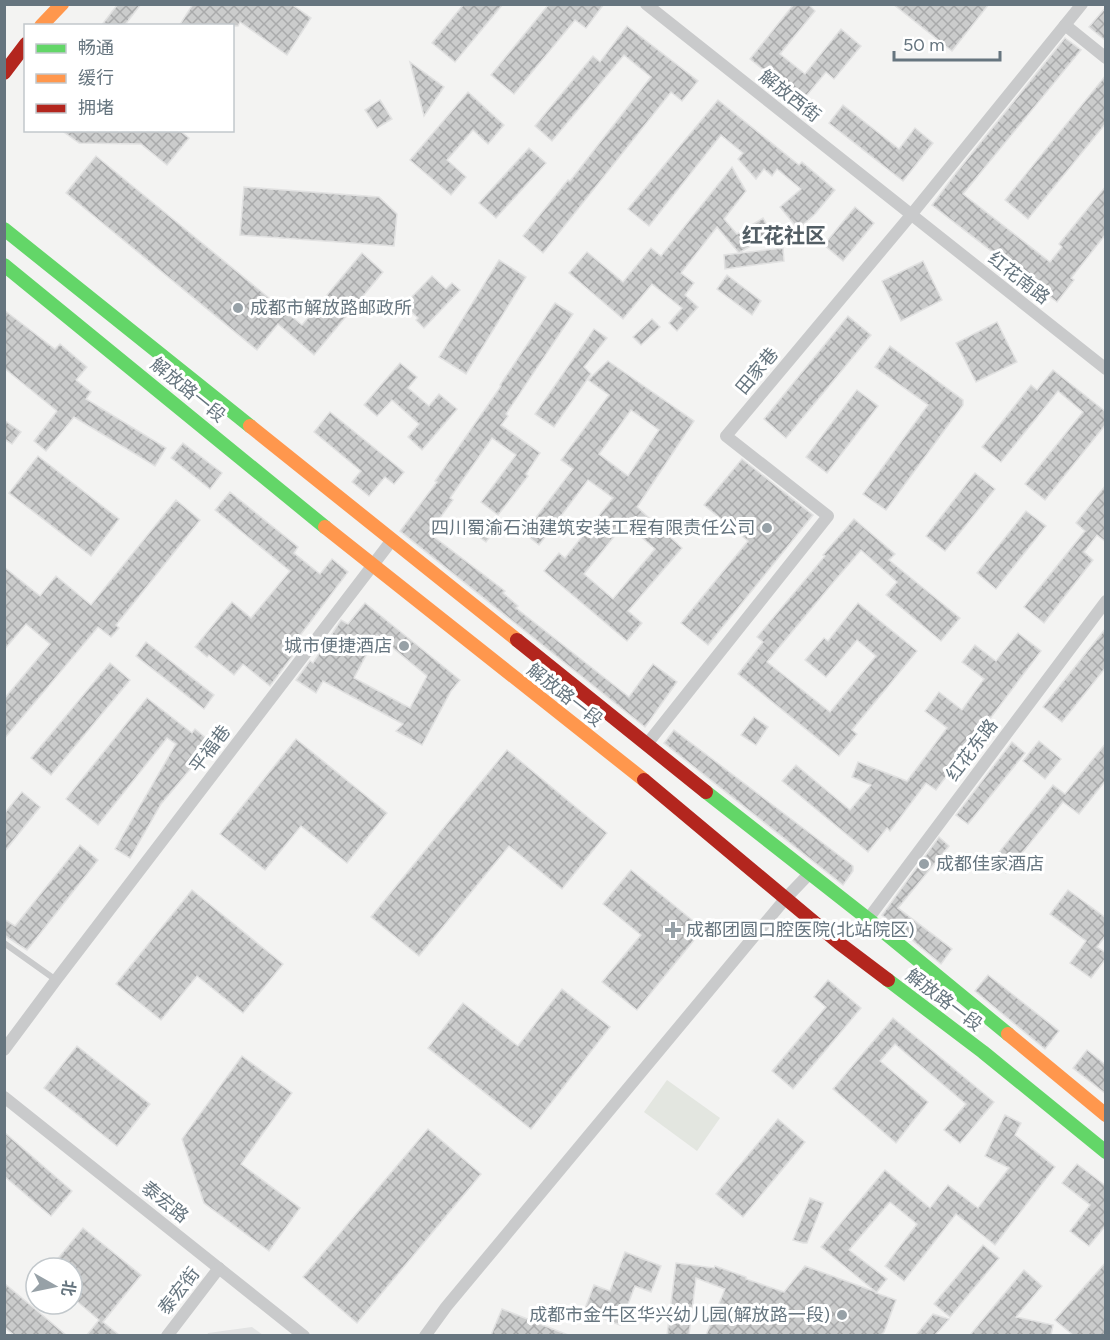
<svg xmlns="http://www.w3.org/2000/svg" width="1110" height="1340" viewBox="0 0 1110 1340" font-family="Figtree,'Noto Sans SC',sans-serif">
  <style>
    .built { fill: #e2e3e3 }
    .green { fill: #e3e6e0 }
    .building { fill: url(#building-cross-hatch); stroke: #e2e2e2; stroke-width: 1.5; fill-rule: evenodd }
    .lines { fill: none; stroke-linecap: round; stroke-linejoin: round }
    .lane { stroke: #c9cacb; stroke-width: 6 }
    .street { stroke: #c9cacb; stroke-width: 12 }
    .fast { stroke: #63d668; stroke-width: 14 }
    .slow { stroke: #ff974d; stroke-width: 14 }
    .jam { stroke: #b3261e; stroke-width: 14 }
    .poi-dot { fill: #97a1a7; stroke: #fff; stroke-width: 2 }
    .labels { text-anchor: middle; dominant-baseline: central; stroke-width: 6; stroke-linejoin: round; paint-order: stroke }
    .street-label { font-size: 18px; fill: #66757f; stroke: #fff }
    .poi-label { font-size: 18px; fill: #66757f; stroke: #fff; text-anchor: start }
    .quarter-label { font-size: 21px; font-weight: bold; fill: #535e65; stroke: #fff }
  </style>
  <defs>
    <pattern id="building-cross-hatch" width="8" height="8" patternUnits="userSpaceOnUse" patternTransform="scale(1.5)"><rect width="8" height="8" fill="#cbcccc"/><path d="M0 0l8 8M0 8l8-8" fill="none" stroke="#a9aaab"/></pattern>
  </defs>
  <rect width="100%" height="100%" fill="#f3f3f2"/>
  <path class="built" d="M252,1327l11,8h-56l1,-2z"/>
  <path class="green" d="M667,1080l53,38 -23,33 -53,-39z"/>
  <g class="building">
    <path d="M118,4h23l-17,22h-23z"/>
    <path d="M193,4h98l20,14 -24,37 -47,-33 -2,4h-59z"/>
    <path d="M464,4h39l-48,58 -23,-19z"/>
    <path d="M549,4h55l-18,24 -11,-8 -61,74 -23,-19z"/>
    <path d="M794,4h14l7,7 -35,43 25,20 36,-45 20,17 -27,33 -8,-7 -24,29 -52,-42z"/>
    <path d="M893,4h96l-37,47z"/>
    <path d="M1106,7v34l-17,-14z"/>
    <path d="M627,26l71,55 -16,20 -11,-9 -128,161 -20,-17 45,-56 2,1 81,-104 -27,-22 -72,86 -17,-15 58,-70 7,6z"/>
    <path d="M1065,38l16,12 -118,144 87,68 12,-15 -3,-3 47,-58v48l-35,44 3,2 -17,22 -125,-97 24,-32z"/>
    <path d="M410,62l34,25 -20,29z"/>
    <path d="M1106,75v48l-78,96 -23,-19z"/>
    <path d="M468,92l36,33 -16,19 -15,-14 -26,30 19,17 -15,18 -41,-35z"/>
    <path d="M380,100l12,19 -15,9 -12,-18z"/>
    <path d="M718,100l81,65 3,-3 33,28 -20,24 -17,15 -18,-22 21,-18 -24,-20 -5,7 -8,-7 -8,10 -18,-20 5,-6 -22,-18 -72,91 -21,-17z"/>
    <path d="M843,105l56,44 16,-21 18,15 -30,38 -74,-58z"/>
    <path d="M61,130h118l10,8 -22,27 -26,-21 -62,-1z"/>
    <path d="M529,148l17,15 -50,55 -17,-15z"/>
    <path d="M96,156l206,169 60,-72 21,19 -69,83 -36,-31 -21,26 -191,-157z"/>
    <path d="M732,167l14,24 -22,28 13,15 26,-16 9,15 -33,20 -22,-26 -36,46 13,10 -9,12 13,12 -21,24 -8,-8 13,-15 -30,-24 -29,35 -54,-46 18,-21 36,30 28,-34 10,8z"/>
    <path d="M244,187l135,10 18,17 -3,32 -154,-11z"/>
    <path d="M855,207l19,16 -31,38 -19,-16z"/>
    <path d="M783,248l1,13 -59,8 -1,-14z"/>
    <path d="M499,260l27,17 -60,97 -27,-17z"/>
    <path d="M923,261l19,39 -41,21 -19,-40z"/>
    <path d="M727,275l34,26 -9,14 -35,-26z"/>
    <path d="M432,276l14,13 6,-6 8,7 -36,38 -8,-8 2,-2 -14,-13z"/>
    <path d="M555,303l18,11 -67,100 2,2 -7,9 39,28 -14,21 2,2 -30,39 -17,-13 35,-47 -24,-17 -42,60 3,2 -24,33 76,58 -2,2 15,13 -2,2 113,89 24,-33 24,18 -32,45 -245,-196 37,-49 -2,-1 66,-95 -1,-1z"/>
    <path d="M4,310l51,39 5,-5 27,23 -11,13 15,12 -5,7 80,49 -11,18 -81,-49 -28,34 -12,-10 23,-30 -53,-43z"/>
    <path d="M848,316l23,19 -85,103 -22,-19z"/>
    <path d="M652,319l8,8 -19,18 -8,-8z"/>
    <path d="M997,322l20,40 -41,20 -20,-39z"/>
    <path d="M594,329l13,9 -23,29 7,7 -37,53 -19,-13z"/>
    <path d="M890,346l73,54v5l-77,105 -23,-16 65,-89 -53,-38z"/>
    <path d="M608,361l86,60 -57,86 45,41 -54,63 14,12 -15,18 -83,-70 15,-18 6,5 48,-60 -25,-18 -49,65 -15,-12 49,-64 -12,-9 48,-65 -21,-15zM631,410l28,20 -31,46 -29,-22zM625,523l30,26 -42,50 -29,-25z"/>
    <path d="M400,363l17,14 -9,11 21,18 10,-12 18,15 -35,41 -14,-13 11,-13 -27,-24 -15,16 -13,-11z"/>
    <path d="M1053,370l53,42v12l-61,76 -20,-16 58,-72 -25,-21 -57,71 -19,-15 49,-62 6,5z"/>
    <path d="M857,390l21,16 -51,67 -21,-16z"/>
    <path d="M330,412l74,60 -10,12 -9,-7 -16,19 -17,-14 9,-11 -47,-39z"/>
    <path d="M4,420l17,12 -9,12 -8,-5z"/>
    <path d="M183,443l39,30 -12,16 -39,-31z"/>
    <path d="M38,456l81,63 -28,37 -82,-63z"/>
    <path d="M742,459l71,56 -105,130 -27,-22 67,-82 -44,-36z"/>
    <path d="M975,473l20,16 -50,62 -19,-15z"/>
    <path d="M1106,485v57l-9,-7 -13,17 9,8 -49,63 -20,-16 61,-76 -9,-8z"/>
    <path d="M230,492l68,55 -4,6 26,21 12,-15 16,13 -56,74 5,4 -27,36 -27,-22 -9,11 -25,-20 -2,2 -12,-10 37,-45 19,16 39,-47 -75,-61z"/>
    <path d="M176,500l24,20 -84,105 3,3 -8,9 -13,-10 -94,112v-40l46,-55 -24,-20 -22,26v-83l36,29 16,-20 35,29z"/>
    <path d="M1026,511l20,15 -50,63 -19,-16z"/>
    <path d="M485,518l12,9 -11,15 -12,-9z"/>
    <path d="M854,519l41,35 -6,6 71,58 -19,23 -55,-46 11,-13 -36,-32 -30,35 -64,77 63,50 46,-56 -19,-16 -31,37 -21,-17 19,-22 4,3 30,-38 59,48 -65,79 5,4 -18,22 -101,-82 25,-32 -6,-5 68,-81 -2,-1z"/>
    <path d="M365,603l95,77 -9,11 -29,54 -26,-14 7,-7 -80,-43 -7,12 -20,-13 14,-19 3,2 28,-43 7,4zM377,635l50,41 -17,32 -56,-30z"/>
    <path d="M1106,628v39l-44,55 -19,-15z"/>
    <path d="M1018,633l23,18 -105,139 -10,-7 -36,48 -3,-3 -19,24 -86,-71 14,-16 54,45 21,-25 -19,-8 6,-15 49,19 40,-53 -22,-17 14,-19 23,18 22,-31 -22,-17 13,-17 21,16z"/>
    <path d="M146,642l68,53 -10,14 -68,-53z"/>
    <path d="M110,663l20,17 -79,95 -20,-17z"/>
    <path d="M147,698l45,35 3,-4 17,14 -51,61 -31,54 -15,-9 61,-105 -9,-6 -69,87 -32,-26z"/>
    <path d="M754,717l14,10 -12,18 -15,-10z"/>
    <path d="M674,730l179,136v5l-10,14 -179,-142z"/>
    <path d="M296,739l91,74 -40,50 -46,-37 -36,44 -45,-36z"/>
    <path d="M1039,741l22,18 -16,20 -22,-18z"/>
    <path d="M1012,742l13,11 -57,71 -12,-9z"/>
    <path d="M1106,743v37l-27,34 -16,-12 -57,71 -14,-12 61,-76 12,9z"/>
    <path d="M507,750l100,83 -45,56 -53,-43 -90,110 -48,-39z"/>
    <path d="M22,792l18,15 -36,45v-38z"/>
    <path d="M939,837l10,9 -51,62 54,41 -11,15 -59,-49z"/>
    <path d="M80,845l18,15 -71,90 -23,-15v-16l11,7z"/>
    <path d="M631,870l72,59 -66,81 -35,-28 39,-47 -38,-31z"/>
    <path d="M192,890l91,74 -40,49 -46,-37 -36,44 -45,-36z"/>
    <path d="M1068,890l38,28v17l-9,12 9,6v5l-15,20 -21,-15 16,-22 -36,-27z"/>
    <path d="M988,975l71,56 -14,18 -70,-58z"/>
    <path d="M828,980l33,28 -68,81 -21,-18 54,-64 -12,-10z"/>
    <path d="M562,989l48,38 -79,102 -103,-81 35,-45 55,43z"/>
    <path d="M893,1018l101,84 -34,41 -16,-13 22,-26 -71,-60 -15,17 48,41 -32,41 -63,-54z"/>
    <path d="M77,1046l73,58 -33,42 -73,-58z"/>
    <path d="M1087,1050l19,15v29l-33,-26z"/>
    <path d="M242,1056l50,37 -51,71 59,44 -31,43 -65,-48 -22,-64z"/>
    <path d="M1005,1115l16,8 -6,12 40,32 -60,78 -39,-31 -52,67 -19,-15 32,-42 -27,-22 -41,48 38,29 -11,14 20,7 -12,32 -3,3h-175l19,-46 -29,-11 -7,57h-22l9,-72 38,5 1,-2 31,11v2l38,13 21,-26 71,26 -55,-45 64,-77 45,38 18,-23 30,23 31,-40 -24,-12z"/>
    <path d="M778,1119l27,23 -62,75 -27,-23z"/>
    <path d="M428,1129l53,45 -124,149 -54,-46z"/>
    <path d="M4,1132l68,59 -21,25 -47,-40z"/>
    <path d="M1077,1164l29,22v39l-17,21 -19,-15 20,-26 -28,-22z"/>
    <path d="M810,1198l13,5 -16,40h-4l-10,-3z"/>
    <path d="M83,1228l58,47 -38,47 16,13h-32l12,-15 -27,-23v-29h-22z"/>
    <path d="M983,1245l16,13 -49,59 -16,-13z"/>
    <path d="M625,1252l36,14 -10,26 -16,-6 -15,39 -36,-14 10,-26 16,6z"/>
    <path d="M1106,1262v73h-33l-18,-15z"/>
    <path d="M1024,1270l18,16 -26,31 37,8 -2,10h-81z"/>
    <path d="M4,1283l62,52h-52l-10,-8z"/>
    <path d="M502,1309l66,26h-77z"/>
    <path d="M933,1314l16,5 -14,16h-19z"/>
  </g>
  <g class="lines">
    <path class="lane" d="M4,943l52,37"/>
    <g class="street">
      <path d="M646,4l460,365"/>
      <path d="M1065,25l41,33"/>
      <path d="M647,744l181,-228 -102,-80 185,-221 171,-211"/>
      <path d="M868,919l238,-318"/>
      <path d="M4,1050l52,-70 336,-440"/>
      <path d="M4,1097l300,239"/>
      <path d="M167,1336l52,-68"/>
      <path d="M425,1336l21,-29 340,-409 23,-24"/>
    </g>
    <g class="fast">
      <path d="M4,229l246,197"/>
      <path d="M4,265l321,262"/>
      <path d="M706,792l162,127 140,115"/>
      <path d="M888,980l95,72 123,100"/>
    </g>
    <g class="slow">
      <path d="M41,26l21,-22"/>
      <path d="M250,426l267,214"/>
      <path d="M325,527l319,253"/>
      <path d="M1008,1034l98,81"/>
    </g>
    <g class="jam">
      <path d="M4,73l22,-29"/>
      <path d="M517,640l189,152"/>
      <path d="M644,780l195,163 49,37"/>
    </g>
  </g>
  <g class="poi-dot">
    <circle cx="238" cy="308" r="6"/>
    <circle cx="767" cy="528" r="6"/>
    <circle cx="404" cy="646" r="6"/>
    <circle cx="924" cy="864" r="6"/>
    <path d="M670 921h6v6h6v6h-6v6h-6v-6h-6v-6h6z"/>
    <circle cx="842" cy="1315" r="6"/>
  </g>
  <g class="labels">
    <g class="street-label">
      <text transform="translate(790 96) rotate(38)">解放西街</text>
      <text transform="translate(1019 278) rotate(38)">红花南路</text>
      <text transform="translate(757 371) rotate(-50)">田家巷</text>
      <text transform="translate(188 390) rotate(39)">解放路一段</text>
      <text transform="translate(565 695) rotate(38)">解放路一段</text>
      <text transform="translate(210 749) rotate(-53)">平福巷</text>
      <text transform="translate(972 750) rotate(-53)">红花东路</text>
      <text transform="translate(944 1000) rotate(37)">解放路一段</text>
      <text transform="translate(165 1202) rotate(39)">泰宏路</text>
      <text transform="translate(179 1291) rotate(-52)">泰宏街</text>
    </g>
    <g class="poi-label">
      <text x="250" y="308">成都市解放路邮政所</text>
      <text x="755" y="528" text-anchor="end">四川蜀渝石油建筑安装工程有限责任公司</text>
      <text x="392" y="646" text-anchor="end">城市便捷酒店</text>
      <text x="936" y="864">成都佳家酒店</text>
      <text x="686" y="930">成都团圆口腔医院(北站院区)</text>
      <text x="830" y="1315" text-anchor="end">成都市金牛区华兴幼儿园(解放路一段)</text>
    </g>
    <g class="quarter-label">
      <text x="784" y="235">红花社区</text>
    </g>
  </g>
  <rect width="1110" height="1340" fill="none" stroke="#66757f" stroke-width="12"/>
  <rect x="24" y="24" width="210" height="108" fill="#ffffff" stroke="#c2c8cc" stroke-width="1.5"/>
  <rect x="36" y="44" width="30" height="9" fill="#63d668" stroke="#c2c8cc" stroke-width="1.5"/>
  <text x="78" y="54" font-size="18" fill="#66757f">畅通</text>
  <rect x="36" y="74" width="30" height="9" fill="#ff974d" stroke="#c2c8cc" stroke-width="1.5"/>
  <text x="78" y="84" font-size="18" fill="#66757f">缓行</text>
  <rect x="36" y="104" width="30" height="9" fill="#b3261e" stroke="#c2c8cc" stroke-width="1.5"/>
  <text x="78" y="114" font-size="18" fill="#66757f">拥堵</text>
  <g transform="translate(54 1286) rotate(99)"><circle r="28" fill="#ffffff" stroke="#c2c8cc" stroke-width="1.5"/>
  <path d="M0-4.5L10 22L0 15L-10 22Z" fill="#97a1a7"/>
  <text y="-9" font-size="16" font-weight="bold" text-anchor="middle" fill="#66757f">北</text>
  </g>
  <path d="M894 51v9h106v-9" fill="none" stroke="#66757f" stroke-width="3"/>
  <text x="903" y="51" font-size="18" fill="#66757f" stroke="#ffffff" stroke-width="4.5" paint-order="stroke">50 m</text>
</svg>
